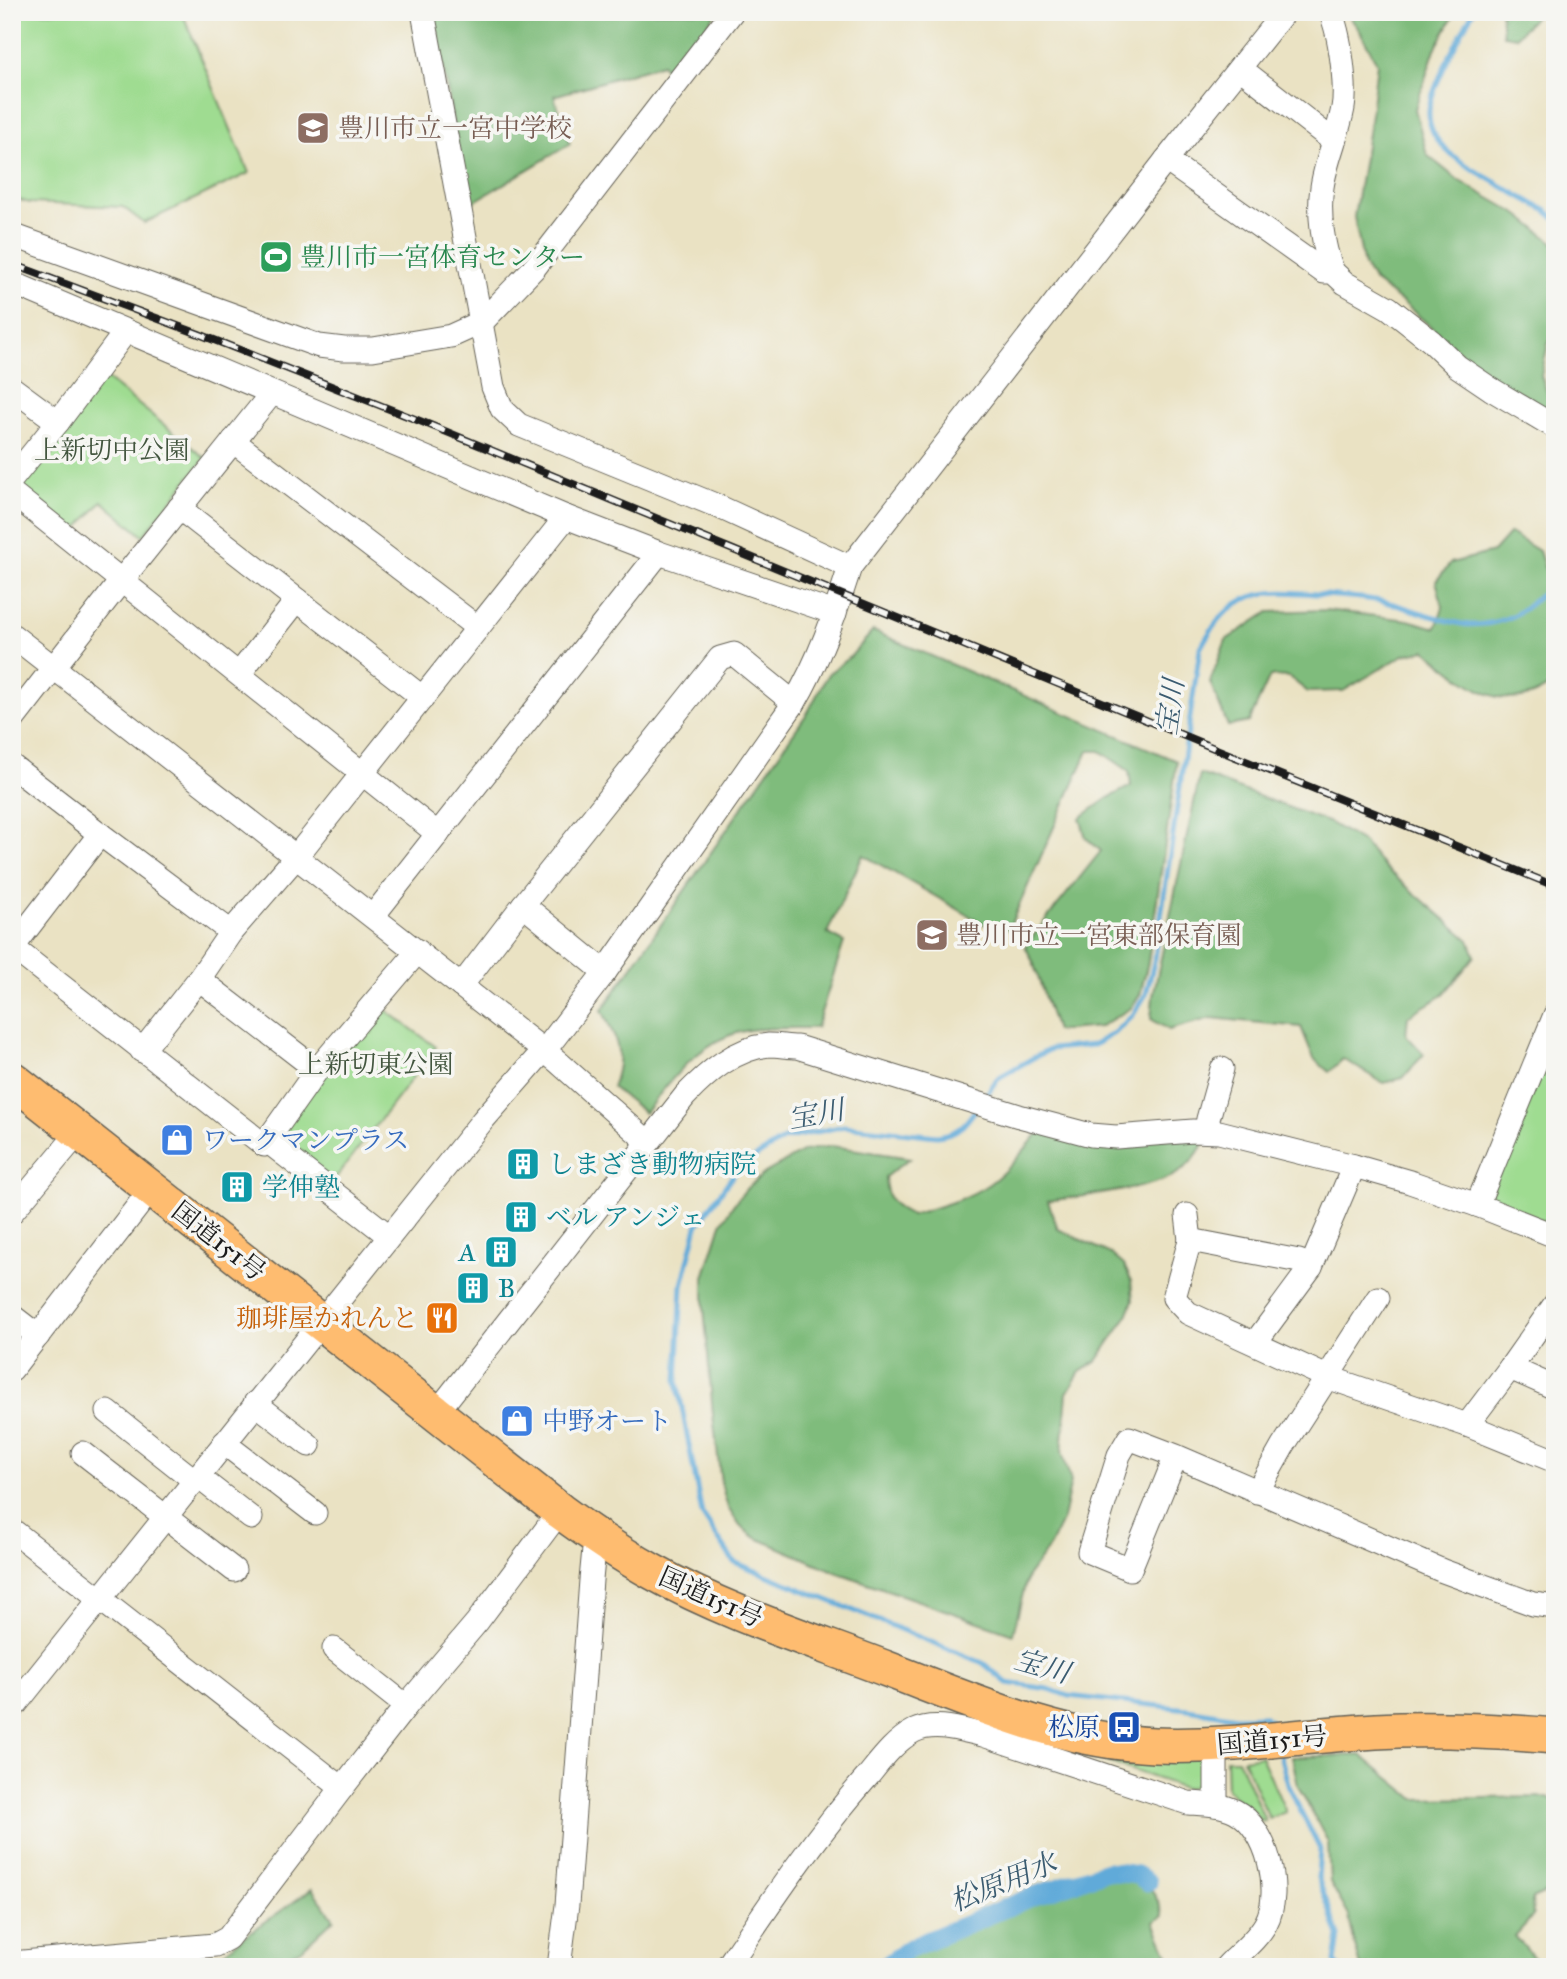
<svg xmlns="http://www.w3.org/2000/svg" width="1567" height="1979" viewBox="0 0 1567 1979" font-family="'IM FELL Great Primer','Noto Serif JP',serif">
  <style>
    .green { fill: #9fdc91; stroke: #5e7c56; stroke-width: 2 }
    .forest { fill: #7fbc7b; stroke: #4e6c4c; stroke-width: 2 }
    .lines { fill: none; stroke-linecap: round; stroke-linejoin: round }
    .stream { stroke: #61aad9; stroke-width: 5 }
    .canal { stroke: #61aad9; stroke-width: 19 }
    .minor-casing { stroke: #646156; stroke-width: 25 }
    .highway-casing { stroke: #646156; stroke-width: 38 }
    .minor { stroke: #fff; stroke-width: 23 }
    .highway { stroke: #febc70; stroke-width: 35 }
    .rail-casing { stroke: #1c1c1c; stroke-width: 8 }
    .rail { stroke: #f6f6f2; stroke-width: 5; stroke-dasharray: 16; stroke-linecap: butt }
    .labels { text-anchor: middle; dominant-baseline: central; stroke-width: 7; stroke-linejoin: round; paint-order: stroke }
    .education-label { font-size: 26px; fill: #785e54; stroke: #f6f6f2; text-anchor: start }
    .leisure-label { font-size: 26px; fill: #27864d; stroke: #f6f6f2; text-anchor: start }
    .park-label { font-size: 26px; fill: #43563f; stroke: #f6f6f2 }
    .shop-label { font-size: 26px; fill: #366cbe; stroke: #f6f6f2; text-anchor: start }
    .culture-label { font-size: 26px; fill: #0d838f; stroke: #f6f6f2; text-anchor: start }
    .street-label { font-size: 26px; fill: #1c1c1c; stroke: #f6f6f2 }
    .food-label { font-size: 26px; fill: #c56008; stroke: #f6f6f2; text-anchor: end }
    .transit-label { font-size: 26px; fill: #164399; stroke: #f6f6f2; text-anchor: end }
    .water-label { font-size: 28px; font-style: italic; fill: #3b5c71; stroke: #f6f6f2 }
  </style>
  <rect width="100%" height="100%" fill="#f6f6f2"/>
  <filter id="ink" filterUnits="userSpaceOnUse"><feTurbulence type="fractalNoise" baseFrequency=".0143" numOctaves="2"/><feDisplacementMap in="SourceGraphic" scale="14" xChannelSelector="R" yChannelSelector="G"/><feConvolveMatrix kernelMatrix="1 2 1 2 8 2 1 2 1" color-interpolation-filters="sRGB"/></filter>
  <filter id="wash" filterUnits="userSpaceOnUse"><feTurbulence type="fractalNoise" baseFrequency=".00686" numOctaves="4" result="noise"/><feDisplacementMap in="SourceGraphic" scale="28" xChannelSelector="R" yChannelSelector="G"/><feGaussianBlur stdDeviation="1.57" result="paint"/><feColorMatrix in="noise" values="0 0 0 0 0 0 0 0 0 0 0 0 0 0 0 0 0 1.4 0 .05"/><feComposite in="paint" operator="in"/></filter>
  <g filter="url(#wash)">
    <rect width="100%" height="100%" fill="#eae2c3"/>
    <g class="green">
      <path d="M12,12h170l67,161 -105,50 -21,-16 -93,-4 -18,-5z"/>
      <path d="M102,375l103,83 -62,78 -41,-35 -27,31 -57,-47z"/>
      <path d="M375,1002l61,45 -105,137 -57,-46z"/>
      <path d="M1555,1036v189l-68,-25z"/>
      <path d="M1204,1756l-1,22 -3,6 -13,5 -82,-28h31z"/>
      <path d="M1261,1756l25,56 -17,6 -26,-59z"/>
      <path d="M1226,1759h12l27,61 -4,1 -8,-10 -26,-21z"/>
    </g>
    <g class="forest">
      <path d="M434,12h283l-48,65 -7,-13 -108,32 16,48 -103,62z"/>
      <path d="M1346,12h110l-21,37 -20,60 12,46 31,25 61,35 36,29v90l-7,10 -7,32 8,21 6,2v18l-65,-38 -85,-75 -30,-22 -11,-16 -10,-49 16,-95 7,-59 -17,-32z"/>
      <path d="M1501,12h38l-23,25 -13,-2z"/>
      <path d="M1510,533l29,18 6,18 10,7v107c-8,4 -16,10 -25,13 -42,13 -75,-23 -105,-46l-21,5 -61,36 -35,1 -19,-15 -19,-1 -21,46 -21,4 -18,-44 16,-42 43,-28 57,-2 82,10 28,8 7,-21 -7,-26 15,-18 42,-11z"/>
      <path d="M873,631l304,130 -29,201 -8,33 -9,13 -32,19 -43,4 -23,-69 -8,-16 76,-95 -15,-13 -6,-20 28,-20 23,-12 -2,-15 -29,-20h-12l-79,177 -13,3 -133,-76 -36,78 17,9 -28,86c-22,0 -44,-1 -66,2 -48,7 -78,48 -105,83l-33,-26c13,-33 5,-47 -10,-77l206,-298 20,-38 23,-18z"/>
      <path d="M1200,774l130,49 34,20 20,24 85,73 6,16 -32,39 -35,21 -2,19 18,19 -21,24 -20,5 -40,-24 -14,13 -15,-13 -13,-32 -90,-9 -42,12 -18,-11 2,-23z"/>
      <path d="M1043,1128l162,13c-6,11 -13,22 -24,30 -28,20 -97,24 -133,30l10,28 53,25 13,11 7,15 2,20 -7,18 -29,43 -17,11 -13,21 -5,59 9,29 -8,38 -13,27 -23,31 -14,57 -177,-62 -80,-34 -16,-12 -12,-18 -7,-25 -8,-68 -9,-108v-30l17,-53 12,-19 14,-17 18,-15 39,-22 28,-5 78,12 -25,19c1,23 7,28 26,38 26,-8 55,-15 78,-31 20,-14 37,-37 54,-56z"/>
      <path d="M1361,1755l54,44 133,-2 7,4v96l-7,-5 -16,7 1,17 -18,20 20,23 2,8h-176l-6,-21 -6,-30 -19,-34 -2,-40 -30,-56 -6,-29z"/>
      <path d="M1108,1873c9,1 21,1 29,5 14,7 23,24 26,38l-9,6 14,33 10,9 -2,3h-288l22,-17 41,-17 84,-35z"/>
      <path d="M312,1889l22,30 -32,30 -40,18h-71c24,-4 38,-20 57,-33 21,-15 43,-30 64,-45z"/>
    </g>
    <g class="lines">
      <g class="stream">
        <path d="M1473,12c-11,20 -43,77 -44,99 -2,37 39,55 66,71 17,10 34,20 52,29l8,7"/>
        <path d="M984,1098l14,-20 35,-20 18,-9 43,-4 20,-12 19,-18 13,-21 9,-36 45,-309c32,-61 62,-60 126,-54 19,2 40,2 59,7 25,6 51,17 77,22 10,2 27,0 37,-3 23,-6 41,-25 56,-41"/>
        <path d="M976,1109c-12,17 -17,24 -39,27l-93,-10 -60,13 -46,29 -41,58 -15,59 -5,96 25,133 32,48 249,101 24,20 42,6 19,7 120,13 48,8 27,-1 9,6 2,5"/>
        <path d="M1279,1750l10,38 31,61 -2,29 21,58 -4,26 5,5"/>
      </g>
      <path class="canal" d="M885,1967l23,-18 126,-53 73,-25 30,4 11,7"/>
    </g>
  </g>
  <g filter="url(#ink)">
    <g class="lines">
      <defs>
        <g id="minor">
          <path d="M1330,12c10,20 17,75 13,96 -5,27 -17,52 -21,79 -4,27 1,61 11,85"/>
          <path d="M1240,68l87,68 8,2"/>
          <path d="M1166,160l158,112h9l12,11 44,25 42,33 26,25 34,23 64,38"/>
          <path d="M12,235l307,111 25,3h29l78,-13 31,-14 53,-55 197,-255"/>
          <path d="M12,285l10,2 544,230 93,36 176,60"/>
          <path d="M12,388l46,34"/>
          <path d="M233,441l245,187"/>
          <path d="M12,479l46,-57 68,-91"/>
          <path d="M12,493l426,341"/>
          <path d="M179,508l244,190"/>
          <path d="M850,567l316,-407 118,-148"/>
          <path d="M12,635l545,426 91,81"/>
          <path d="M239,674l58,-74"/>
          <path d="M12,721l109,-140 151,-188"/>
          <path d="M12,766l88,68 131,98"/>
          <path d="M523,905l82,67"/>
          <path d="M373,916l286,-363"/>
          <path d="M12,947l252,198 53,-75 101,-119"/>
          <path d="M13,947l87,-113"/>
          <path d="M199,979l118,91"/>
          <path d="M461,986l62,-81 197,-247 14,-4 60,49"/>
          <path d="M142,1051l57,-72 32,-47 65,-75 270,-340"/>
          <path d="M1206,1131l2,-12 14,-50"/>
          <path d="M276,1148l113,88"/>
          <path d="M1477,1205l78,-190"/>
          <path d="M12,1212l67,-80"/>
          <path d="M1187,1215l3,25 -16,58 14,15 139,64 140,48 88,36"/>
          <path d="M1190,1240l109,21 12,6"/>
          <path d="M12,1316l26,20"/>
          <path d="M1255,1343l56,-76 43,-101"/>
          <path d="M1510,1368l45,20"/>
          <path d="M12,1369l140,-181"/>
          <path d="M255,1403l54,42"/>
          <path d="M108,1412l86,68"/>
          <path d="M437,1412l248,-316c22,-23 50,-48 84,-51 9,0 19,2 28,2l222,69 72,19 25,2 77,-6 26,1 135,34 56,16 67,23 78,31"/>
          <path d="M1467,1425l43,-57 45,-64"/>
          <path d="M224,1443l91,70"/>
          <path d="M83,1453l151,117"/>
          <path d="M1176,1456l-46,113 -41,-17 30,-97 10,-17 47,18 267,115 90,33 22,3"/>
          <path d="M197,1476l54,42"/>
          <path d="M1257,1492l26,-46 95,-148"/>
          <path d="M12,1530l330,258"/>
          <path d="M334,1649l72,57"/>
          <path d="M12,1709l471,-589 69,-79 53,-69 189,-269c25,-42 41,-89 56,-136l-135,-62 -196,-80 -17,-16 -9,-22 -70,-375"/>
          <path d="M1216,1805v-59"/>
          <path d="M12,1963l203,-18 13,-7 114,-150 64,-82 71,-84 83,-111"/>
          <path d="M559,1967l8,-62 24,-325 3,-31 5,-10"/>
          <path d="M727,1967c44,-65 89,-132 141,-191 13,-16 27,-35 46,-45 21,-10 47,-1 69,4l205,68c16,1 33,1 47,8 33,17 48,81 31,112 -9,17 -27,30 -40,44"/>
        </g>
        <path id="highway" d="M12,1079l548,432c30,22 60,43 93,61 73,41 156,67 234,97 87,33 173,72 267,76 75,3 148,-10 222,-14 59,-3 119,0 179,5"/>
      </defs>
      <use href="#minor" class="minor-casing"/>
      <use href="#highway" class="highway-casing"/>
      <use href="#minor" class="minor"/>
      <use href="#highway" class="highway"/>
      <defs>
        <path id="rail" d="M12,264l187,70 231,91 791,326 334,135"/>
      </defs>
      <use href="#rail" class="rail-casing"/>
      <use href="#rail" class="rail"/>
    </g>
  </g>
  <defs>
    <symbol id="school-square" viewBox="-11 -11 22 22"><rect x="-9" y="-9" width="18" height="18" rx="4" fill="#8d6e63" stroke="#f6f6f2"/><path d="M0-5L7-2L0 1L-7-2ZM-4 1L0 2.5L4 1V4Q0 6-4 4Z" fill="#fff"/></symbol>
    <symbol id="stadium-square" viewBox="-11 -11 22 22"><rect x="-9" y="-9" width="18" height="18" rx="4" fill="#2e9e5b" stroke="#f6f6f2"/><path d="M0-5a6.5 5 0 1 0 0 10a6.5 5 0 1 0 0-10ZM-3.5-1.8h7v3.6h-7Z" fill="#fff"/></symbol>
    <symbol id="shop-square" viewBox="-11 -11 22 22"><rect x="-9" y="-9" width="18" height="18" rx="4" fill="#3f7fe0" stroke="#f6f6f2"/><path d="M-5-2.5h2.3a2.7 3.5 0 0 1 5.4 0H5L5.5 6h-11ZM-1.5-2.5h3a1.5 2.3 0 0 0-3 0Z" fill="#fff"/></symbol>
    <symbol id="building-square" viewBox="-11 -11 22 22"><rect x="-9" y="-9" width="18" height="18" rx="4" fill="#0f9aa8" stroke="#f6f6f2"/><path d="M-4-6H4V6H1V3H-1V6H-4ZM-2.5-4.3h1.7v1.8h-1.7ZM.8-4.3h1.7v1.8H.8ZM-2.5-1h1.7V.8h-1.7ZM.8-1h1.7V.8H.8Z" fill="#fff"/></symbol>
    <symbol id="restaurant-square" viewBox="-11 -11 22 22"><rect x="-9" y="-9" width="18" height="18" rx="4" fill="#e8710a" stroke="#f6f6f2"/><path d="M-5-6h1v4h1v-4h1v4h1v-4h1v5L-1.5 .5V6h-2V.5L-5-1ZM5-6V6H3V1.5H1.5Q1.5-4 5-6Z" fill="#fff"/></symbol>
    <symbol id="bus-square" viewBox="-11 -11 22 22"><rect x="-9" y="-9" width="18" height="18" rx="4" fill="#1a4fb4" stroke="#f6f6f2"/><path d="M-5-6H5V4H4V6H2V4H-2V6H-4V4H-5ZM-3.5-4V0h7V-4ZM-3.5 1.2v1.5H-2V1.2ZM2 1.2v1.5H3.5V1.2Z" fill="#fff"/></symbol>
  </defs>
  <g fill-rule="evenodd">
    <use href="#school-square" x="294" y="109" width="38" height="38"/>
    <use href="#stadium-square" x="257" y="238" width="38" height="38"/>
    <use href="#school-square" x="913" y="916" width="38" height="38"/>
    <use href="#shop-square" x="158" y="1121" width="38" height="38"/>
    <use href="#building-square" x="504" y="1145" width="38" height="38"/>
    <use href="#building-square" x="218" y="1168" width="38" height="38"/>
    <use href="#building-square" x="502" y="1198" width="38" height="38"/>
    <use href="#building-square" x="482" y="1233" width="38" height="38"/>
    <use href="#building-square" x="454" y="1269" width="38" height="38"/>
    <use href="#restaurant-square" x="423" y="1299" width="38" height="38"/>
    <use href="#shop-square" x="498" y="1402" width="38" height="38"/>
    <use href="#bus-square" x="1105" y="1708" width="38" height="38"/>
  </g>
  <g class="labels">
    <g class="education-label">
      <text x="338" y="128">豊川市立一宮中学校</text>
      <text x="956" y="935">豊川市立一宮東部保育園</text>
    </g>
    <g class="leisure-label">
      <text x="300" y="257">豊川市一宮体育センター</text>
    </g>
    <g class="park-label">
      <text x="112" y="450">上新切中公園</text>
      <text x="376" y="1064">上新切東公園</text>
    </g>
    <g class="shop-label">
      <text x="202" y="1140">ワークマンプラス</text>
      <text x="542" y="1421">中野オート</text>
    </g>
    <g class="culture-label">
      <text x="548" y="1164">しまざき動物病院</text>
      <text x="262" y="1187">学伸塾</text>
      <text x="546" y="1217">ベル アンジェ</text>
      <text x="476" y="1252" text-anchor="end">A</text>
      <text x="498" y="1288">B</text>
    </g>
    <g class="street-label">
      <text transform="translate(219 1241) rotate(38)">国道151号</text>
      <text transform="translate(711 1597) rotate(24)">国道151号</text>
      <text transform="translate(1272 1740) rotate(-5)">国道151号</text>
    </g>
    <g class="food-label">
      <text x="418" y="1318">珈琲屋かれんと</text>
    </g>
    <g class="transit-label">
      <text x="1100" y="1727">松原</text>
    </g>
    <g class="water-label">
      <text transform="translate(1170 707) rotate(-82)">宝川</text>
      <text transform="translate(816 1114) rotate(-10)">宝川</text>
      <text transform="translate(1042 1666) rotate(16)">宝川</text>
      <text transform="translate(1003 1882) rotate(-22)">松原用水</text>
    </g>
  </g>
  <rect width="1567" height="1979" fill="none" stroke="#f6f6f2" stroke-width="42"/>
</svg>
